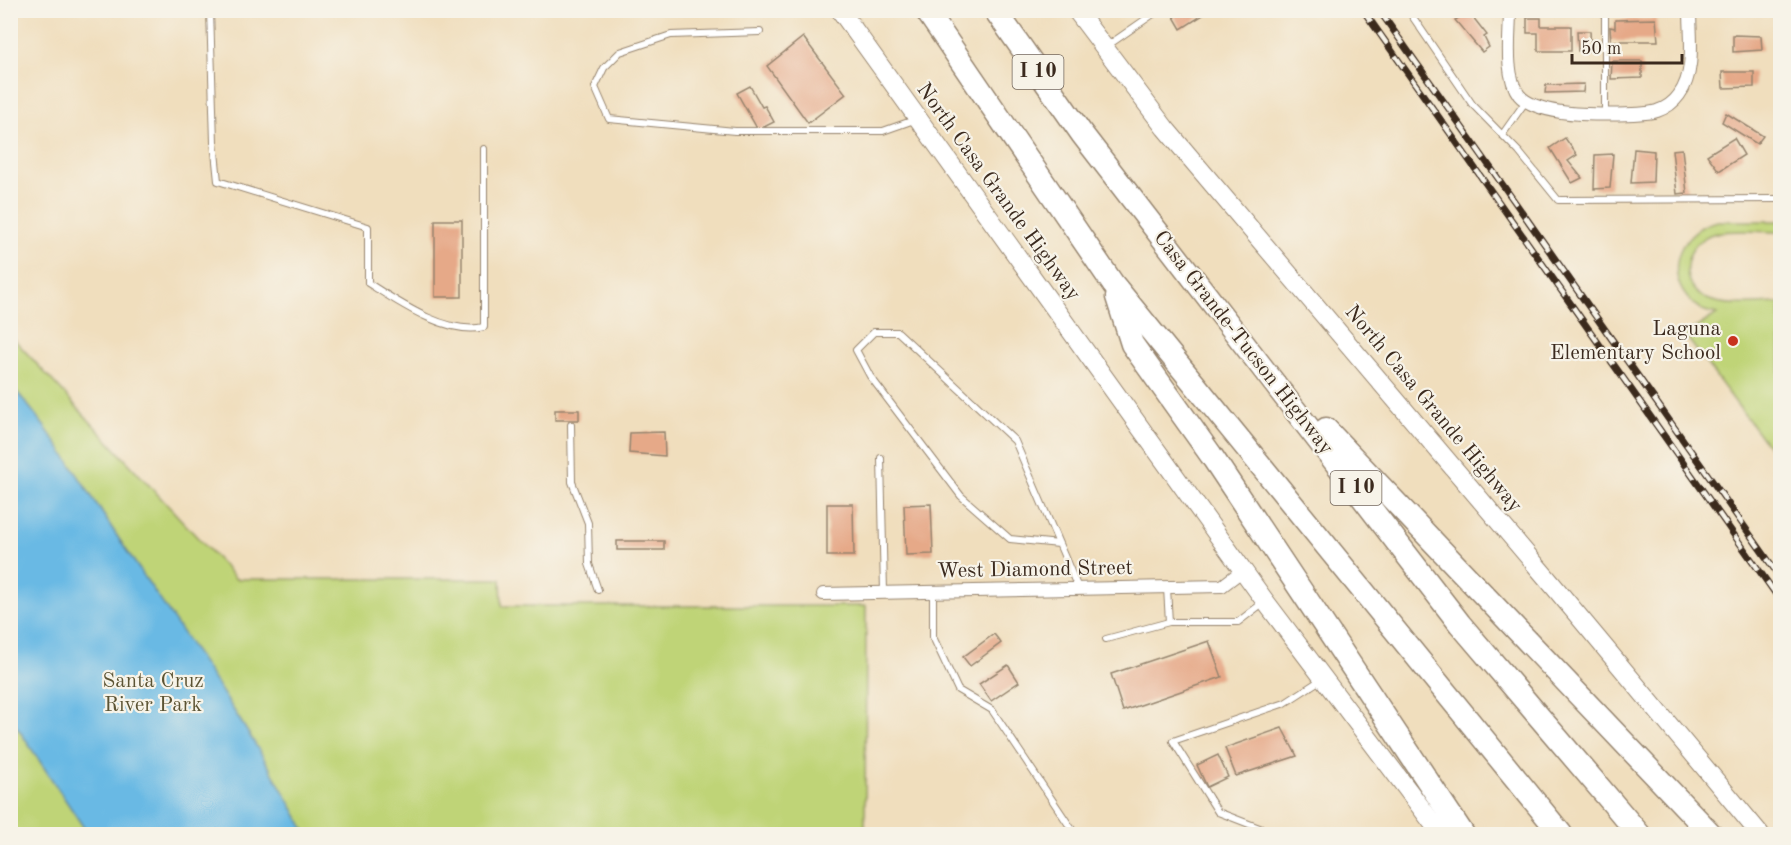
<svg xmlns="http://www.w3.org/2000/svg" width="1791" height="845" viewBox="0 0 1791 845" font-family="'Old Standard TT',serif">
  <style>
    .green { fill: #bfd477; stroke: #7d7f4a; stroke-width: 1.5 }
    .water { fill: #69b9e4; stroke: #527281; stroke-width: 1.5 }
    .building { fill: #e6a988 }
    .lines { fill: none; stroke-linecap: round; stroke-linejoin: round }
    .lane-casing { stroke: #96846e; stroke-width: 8 }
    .street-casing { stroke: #96846e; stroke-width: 14 }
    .secondary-casing { stroke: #96846e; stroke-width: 20 }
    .highway-casing { stroke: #96846e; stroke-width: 25 }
    .lane { stroke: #fff; stroke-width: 6 }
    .street { stroke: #fff; stroke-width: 12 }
    .secondary { stroke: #fff; stroke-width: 18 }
    .highway { stroke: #fff; stroke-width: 22 }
    .rail-casing { stroke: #3b2a1e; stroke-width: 7 }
    .rail { stroke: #f7f3e8; stroke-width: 4.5; stroke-dasharray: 14; stroke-linecap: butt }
    .poi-dot { fill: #c8321e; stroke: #f7f3e8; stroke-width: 2 }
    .labels { text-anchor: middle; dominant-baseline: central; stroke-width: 4.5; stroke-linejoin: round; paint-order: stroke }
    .shield { fill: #f7f3e8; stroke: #73665b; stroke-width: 1.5 }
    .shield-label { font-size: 20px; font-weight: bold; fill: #3b2a1e }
    .street-label { font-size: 21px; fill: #3b2a1e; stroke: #f7f3e8 }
    .poi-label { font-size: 21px; fill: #3b2a1e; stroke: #f7f3e8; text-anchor: end }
    .park-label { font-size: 21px; fill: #5c5434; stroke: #f7f3e8 }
  </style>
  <rect width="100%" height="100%" fill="#f7f3e8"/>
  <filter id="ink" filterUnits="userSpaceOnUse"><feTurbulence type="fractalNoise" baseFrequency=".0167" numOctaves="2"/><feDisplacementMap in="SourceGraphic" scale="12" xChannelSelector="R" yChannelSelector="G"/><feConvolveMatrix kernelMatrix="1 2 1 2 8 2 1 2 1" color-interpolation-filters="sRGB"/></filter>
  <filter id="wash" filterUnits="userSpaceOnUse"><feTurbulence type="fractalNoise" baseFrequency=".008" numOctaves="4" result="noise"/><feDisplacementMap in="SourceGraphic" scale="24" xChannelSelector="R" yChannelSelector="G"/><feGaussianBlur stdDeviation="1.35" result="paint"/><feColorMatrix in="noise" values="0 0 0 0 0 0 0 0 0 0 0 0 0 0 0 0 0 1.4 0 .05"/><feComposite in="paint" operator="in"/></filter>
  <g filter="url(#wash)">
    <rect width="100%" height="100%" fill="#f0debd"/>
    <g class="green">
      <path d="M1717,221h63v11c-17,0 -49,-3 -64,1 -34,8 -40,54 -9,66 21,9 50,4 73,4v159l-95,-127 32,-21c-6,-2 -13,-2 -18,-6 -38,-25 -25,-77 18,-87z"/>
      <path d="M10,335l226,244h265l1,27h364l-1,228h-854z"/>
    </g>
    <path class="water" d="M10,384c46,51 79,110 117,167 63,93 128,185 180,283h-219l-77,-116z"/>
    <g id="blocks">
      <g class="building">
        <path d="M1170,10h41l-30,19z"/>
        <rect x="1537" y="10" width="46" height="3"/>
        <path d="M1469,12l18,23 -3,2 5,10 -7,5 -27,-32z"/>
        <path d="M1527,18h14v8h30v25h-33v-18h-11z"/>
        <path d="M1656,19l2,22h-47l-1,-14 5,1v-8z"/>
        <path d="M1577,31h13l1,20h-13z"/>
        <path d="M1733,35l28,1 1,14 -29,2z"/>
        <path d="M803,37l43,57 -38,29 -41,-57z"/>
        <path d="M1612,61h30v17l-31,1z"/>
        <path d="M1722,72h32v15l-31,1z"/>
        <path d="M1584,84l-1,8 -38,1 1,-8z"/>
        <path d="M750,86l12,21 3,-1 9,16 -16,8 -21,-37z"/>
        <path d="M1726,113l37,23 -6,8 -35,-22z"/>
        <path d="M1565,138l12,17 -9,6 14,17 -10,5 -22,-35z"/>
        <path d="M1734,138l10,17 -25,16 -12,-16z"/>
        <path d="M1634,149l20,2 -1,31 -22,1z"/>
        <path d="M1682,149l5,44 -10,1 -5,-44z"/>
        <path d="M1613,154l-3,34 -16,1 1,-34z"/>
        <rect x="435" y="220" width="27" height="77"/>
        <rect x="555" y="410" width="24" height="10"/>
        <path d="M664,432l1,24 -36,-3 1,-20z"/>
        <path d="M827,504h26l1,52h-27z"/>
        <path d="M931,504l2,50 -27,1 -2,-50z"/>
        <rect x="617" y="541" width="47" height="9"/>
        <path d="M994,634l7,9 -31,23 -7,-9z"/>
        <path d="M1209,641l13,36 -99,34 -12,-37z"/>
        <path d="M1008,665l11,17 -28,19 -12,-17z"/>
        <path d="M1282,728l15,28 -61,20 -11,-28z"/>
        <path d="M1218,755l10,22 -21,10 -10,-22z"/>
      </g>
    </g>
  </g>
  <g filter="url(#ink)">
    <use href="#blocks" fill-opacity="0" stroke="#96846e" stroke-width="1.5"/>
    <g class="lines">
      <defs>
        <g id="lane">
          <path d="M210,10l4,132 4,39 150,46v56c30,19 79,53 116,44v-178"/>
          <path d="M1408,10l64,94 47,48 39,48 222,-1"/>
          <path d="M760,32l-89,3 -51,17 -16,16 -9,19 14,32 126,12h148l34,-12"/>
          <path d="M1107,46l52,-36"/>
          <path d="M1605,113v-103"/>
          <path d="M1502,135l24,-34"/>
          <path d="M1780,199v-23"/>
          <path d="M571,425l1,57 16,41 1,41 9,26"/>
          <path d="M881,458l3,134"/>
          <path d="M1059,544l-49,-5 -49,-43 -91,-120 -14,-26 18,-18h24l117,109 63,147"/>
          <path d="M1167,588l2,34"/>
          <path d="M933,591v46l25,53 34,20 83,124"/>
          <path d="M1106,639l63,-17h69l26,-20"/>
          <path d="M1275,834l-57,-22 -45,-71 112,-38 37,-24"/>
        </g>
        <g id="street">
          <path d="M1510,10c0,25 -6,65 9,85 9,11 29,15 42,17 19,3 79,4 96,-1 9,-3 17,-9 22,-16 17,-23 11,-58 11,-85"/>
          <path d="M823,594l399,-8 21,-16"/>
        </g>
        <g id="secondary">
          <path d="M840,10l425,591 176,233"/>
          <path d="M1076,10l89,118 386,455 209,251"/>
        </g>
        <g id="highway">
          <path d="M926,10l187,274 448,550"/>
          <path d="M995,10l87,124 378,490 179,210"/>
          <path d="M1117,297l15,47 79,111 252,379"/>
          <path d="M1326,429l385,405"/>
        </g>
      </defs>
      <use href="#lane" class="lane-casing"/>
      <use href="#street" class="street-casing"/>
      <use href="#secondary" class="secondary-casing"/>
      <use href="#highway" class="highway-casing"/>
      <use href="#lane" class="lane"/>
      <use href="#street" class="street"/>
      <use href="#secondary" class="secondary"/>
      <use href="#highway" class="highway"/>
      <defs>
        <g id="rail">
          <path d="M1363,10l417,590"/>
          <path d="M1379,10l401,567"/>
        </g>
      </defs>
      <use href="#rail" class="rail-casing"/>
      <use href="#rail" class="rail"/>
    </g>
  </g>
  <circle class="poi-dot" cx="1733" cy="341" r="6"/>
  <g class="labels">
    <g class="shield">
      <rect x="1012.5" y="55" width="51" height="34" rx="4.5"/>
      <rect x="1330.5" y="471" width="51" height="34" rx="4.5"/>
    </g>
    <g class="shield-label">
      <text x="1038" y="72">I 10</text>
      <text x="1356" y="488">I 10</text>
    </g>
    <g class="street-label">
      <text transform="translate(998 192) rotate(54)">North Casa Grande Highway</text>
      <text transform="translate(1243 343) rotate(52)">Casa Grande-Tucson Highway</text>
      <text transform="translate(1433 409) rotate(50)">North Casa Grande Highway</text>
      <text transform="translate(1035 570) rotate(-1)">West Diamond Street</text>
    </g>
    <g class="poi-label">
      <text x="1721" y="329">Laguna<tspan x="1721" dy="24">Elementary School</tspan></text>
    </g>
    <g class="park-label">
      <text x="153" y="681">Santa Cruz<tspan x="153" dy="24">River Park</tspan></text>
    </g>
  </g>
  <rect width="1791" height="845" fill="none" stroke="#f7f3e8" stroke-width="36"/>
  <path d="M1572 54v9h110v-9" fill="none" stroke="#3b2a1e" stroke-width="3"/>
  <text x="1581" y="54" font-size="18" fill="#3b2a1e" stroke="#f7f3e8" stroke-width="4.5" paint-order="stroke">50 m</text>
</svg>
